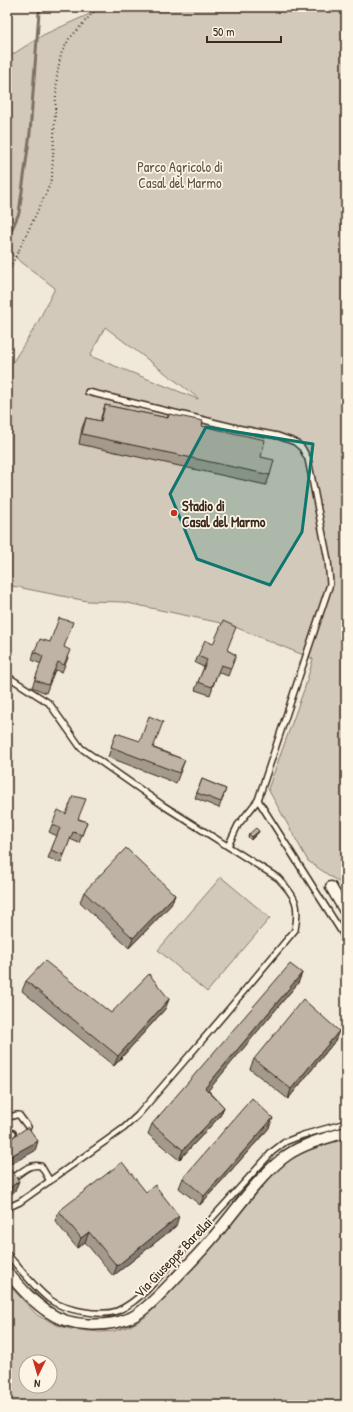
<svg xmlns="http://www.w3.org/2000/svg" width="353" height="1412" viewBox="0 0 353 1412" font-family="'Patrick Hand',sans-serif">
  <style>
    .green { fill: #d2c9ba; stroke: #867a6c; fill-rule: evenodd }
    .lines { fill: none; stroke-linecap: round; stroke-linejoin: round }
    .stream { stroke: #7e7163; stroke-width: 3 }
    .lane-casing { stroke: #3b2a1e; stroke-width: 8 }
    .street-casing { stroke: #3b2a1e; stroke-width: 13 }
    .path { stroke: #3b2a1e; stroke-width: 2; stroke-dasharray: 1 3; stroke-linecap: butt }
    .lane { stroke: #fcf5e5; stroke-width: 5 }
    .street { stroke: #fcf5e5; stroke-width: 10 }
    .wall { fill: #a39a8d; stroke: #3b2a1e }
    .shaded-wall { fill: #857d73; stroke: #3b2a1e }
    .building { fill: #beb3a4; stroke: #3b2a1e }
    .marked { fill: #0f766e; fill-opacity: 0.2; stroke: #0f766e; stroke-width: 3; stroke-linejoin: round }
    .poi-dot { fill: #c8321e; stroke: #fcf5e5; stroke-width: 1.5 }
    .labels { text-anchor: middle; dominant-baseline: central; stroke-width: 3.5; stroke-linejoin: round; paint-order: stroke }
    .park-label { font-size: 14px; fill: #615245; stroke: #fcf5e5 }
    .poi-label { font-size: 14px; font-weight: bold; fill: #3b2a1e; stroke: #fcf5e5; text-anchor: start }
    .street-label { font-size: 14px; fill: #3b2a1e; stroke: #fcf5e5 }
  </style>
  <rect width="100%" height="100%" fill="#f0e9d9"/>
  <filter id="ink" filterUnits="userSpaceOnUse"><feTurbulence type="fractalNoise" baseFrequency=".025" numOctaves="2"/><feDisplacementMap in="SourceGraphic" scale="8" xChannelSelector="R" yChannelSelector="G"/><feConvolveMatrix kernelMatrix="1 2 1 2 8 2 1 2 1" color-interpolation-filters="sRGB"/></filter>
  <g filter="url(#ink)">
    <g class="green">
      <path d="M105,7h241v887l-6,-11 -32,-22 -40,-72 37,-102 8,-28 -83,-34 -107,-23 -36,-1 -80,-16v-214l30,-47 18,-36 -48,-37v-193l36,-23zM105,327l93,71v1l-108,-43z"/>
      <path d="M221,877l49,41 -63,74 -49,-42z"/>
      <path d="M346,1136v269h-339v-122l30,32 20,10 13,4 30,3 14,-1 16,-5 14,-8 13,-12 64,-69 37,-45 27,-30 33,-16zM26,1362h24v24h-24z"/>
    </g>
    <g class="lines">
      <path class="stream" d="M7,241l12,-28 11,-80 9,-121 5,-5"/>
      <defs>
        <g id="lane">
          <path d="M88,392l149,36 41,8 17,6 7,6 6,11 20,101 2,24 -72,216 88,139"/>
          <path d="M7,676l42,27 32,45 83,58 114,72c18,19 22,26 17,52l-72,86 -85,99 -14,13 -104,74 -13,6"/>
          <path d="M228,846l10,-21 20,-25"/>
          <path d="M7,1118l9,-3h3l9,12"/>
          <path d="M7,1138l6,-5"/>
          <path d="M13,1178c9,-6 17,-15 28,-12l9,15"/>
          <path d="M7,1254c13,15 27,33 42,45 14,11 51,18 68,12 12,-5 21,-13 30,-21l125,-138 13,-10 18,-7 43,-12"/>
        </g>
        <g id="street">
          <path d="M331,887l15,26"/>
          <path d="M7,1272c13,15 25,29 41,40 21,15 58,16 82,6 14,-6 30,-24 41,-35 15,-16 31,-32 45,-49 21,-25 41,-55 66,-75 18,-15 42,-20 64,-27"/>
        </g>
      </defs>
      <use href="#lane" class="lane-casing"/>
      <use href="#street" class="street-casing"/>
      <path class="path" d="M7,275l41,-86 4,-12 5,-102 4,-21 8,-15 29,-32"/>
      <use href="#lane" class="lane"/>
      <use href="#street" class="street"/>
    </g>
    <g class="wall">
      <path d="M105,405l62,13 2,-4 33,12 59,31 9,18 -4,10 -187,-41 3,-16 4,-10 14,3 2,-7z"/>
      <path d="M64,647l4,11 -6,14 -7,-2 -9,23 -14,-6 9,-23 -9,-4 2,-8z"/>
      <path d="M227,650l9,5 -8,21 -10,-4 -8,23 -15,-5 9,-23 -9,-4 3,-7z"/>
      <path d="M116,733l69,27 -9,23 -68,-26z"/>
      <path d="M202,779l24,10 -7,19 -24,-10z"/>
      <path d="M79,819l8,3 -8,21 -9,-4 -9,24 -13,-5 9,-22 -8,-4 3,-7z"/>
      <path d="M259,831l-1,2 -7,7 -3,-3 1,-3z"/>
      <path d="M84,892l91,3 -4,10 -42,43 -49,-46z"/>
      <path d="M302,973l-4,10 -90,107 16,17 -4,9 -41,44 -31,-26 4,-10z"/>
      <path d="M26,981l85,32 58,-14 -4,10 -51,57 -92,-75z"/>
      <path d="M335,1041l-47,58 -38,-30 4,-10z"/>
      <path d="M269,1128l-69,77 -21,-17 4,-10z"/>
      <path d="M146,1192l30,34 -63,50 -28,-34 -8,6 -22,-27 4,-10z"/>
    </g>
    <g class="shaded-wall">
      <path d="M259,831l-1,2 -7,7 1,-3z"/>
      <path d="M175,895l-4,10 -42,43 4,-10z"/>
      <path d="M302,973l-4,10 -96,115 3,-10z"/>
      <path d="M169,999l-4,10 -51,57 4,-10z"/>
      <path d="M339,1031l-4,10 -47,58 3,-10z"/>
      <path d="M224,1107l-4,9 -41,44 4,-10z"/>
      <path d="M273,1118l-4,10 -69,77 4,-9z"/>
      <path d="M38,1141l-3,10 -28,15v-8z"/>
      <path d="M19,1181l-4,10 -8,7v-8z"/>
      <path d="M179,1216l-3,10 -63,50 4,-10z"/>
      <path d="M89,1232l-4,10 -8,6 4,-10z"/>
    </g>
    <g class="building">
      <path d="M105,405l63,13 1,-4 34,7 -1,5 63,14 -4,17 13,3 -4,15 -188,-41 4,-16 15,3z"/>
      <path d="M59,618l14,4 -9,25 6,3 -6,15 -6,-3 -10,23 -13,-5 8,-24 -9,-4 6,-13 10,3z"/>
      <path d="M223,621l13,6 -9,23 9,5 -5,13 -10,-3 -9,22 -14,-5 9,-22 -9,-4 7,-16 8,4z"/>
      <path d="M149,716l14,6 -10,26 32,12 -6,13 -68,-26 5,-14 24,8z"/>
      <path d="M202,779l24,10 -5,13 -24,-9z"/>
      <path d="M73,796l13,3 -8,20 9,3 -5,13 -9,-3 -9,23 -13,-5 9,-22 -8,-3 6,-15 8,4z"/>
      <path d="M256,828l3,3 -7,6 -3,-3z"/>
      <path d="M126,848l49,47 -42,43 -49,-46z"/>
      <path d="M45,961l66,52 38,-39 20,25 -51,57 -92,-75z"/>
      <path d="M290,964l12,9 -97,115 19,19 -41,43 -31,-26z"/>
      <path d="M303,999l36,32 -48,58 -37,-30z"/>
      <path d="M252,1098l21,20 -69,78 -21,-18z"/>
      <path d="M28,1127l10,14 -31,17v-17z"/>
      <path d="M122,1162l24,30 9,-7 24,31 -62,50 -28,-34 -8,6 -22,-27z"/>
      <path d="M7,1165l12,16 -12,9z"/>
    </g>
  </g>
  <path class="marked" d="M206,427l107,17 -11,88 -32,53 -73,-26 -27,-65z"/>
  <circle class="poi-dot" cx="174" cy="513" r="4"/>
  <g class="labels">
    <g class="park-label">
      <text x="180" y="166">Parco Agricolo di<tspan x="180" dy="16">Casal del Marmo</tspan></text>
    </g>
    <g class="poi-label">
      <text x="182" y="505">Stadio di<tspan x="182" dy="16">Casal del Marmo</tspan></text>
    </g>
    <g class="street-label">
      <text transform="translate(173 1257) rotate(-46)">Via Giuseppe Barellai</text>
    </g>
  </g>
  <rect width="353" height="1412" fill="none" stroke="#fcf5e5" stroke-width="24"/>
  <rect x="12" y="12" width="329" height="1388" fill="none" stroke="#3b2a1e" stroke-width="1.5" filter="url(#ink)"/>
  <g transform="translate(38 1374) rotate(185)"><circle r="19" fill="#fcf5e5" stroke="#afa495"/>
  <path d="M0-3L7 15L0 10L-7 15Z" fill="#c8321e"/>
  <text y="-6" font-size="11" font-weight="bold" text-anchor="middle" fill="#3b2a1e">N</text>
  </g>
  <path d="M207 36v6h74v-6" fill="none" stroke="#3b2a1e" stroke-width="2"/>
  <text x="213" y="36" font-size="12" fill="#3b2a1e" stroke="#fcf5e5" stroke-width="3" paint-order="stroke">50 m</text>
</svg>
